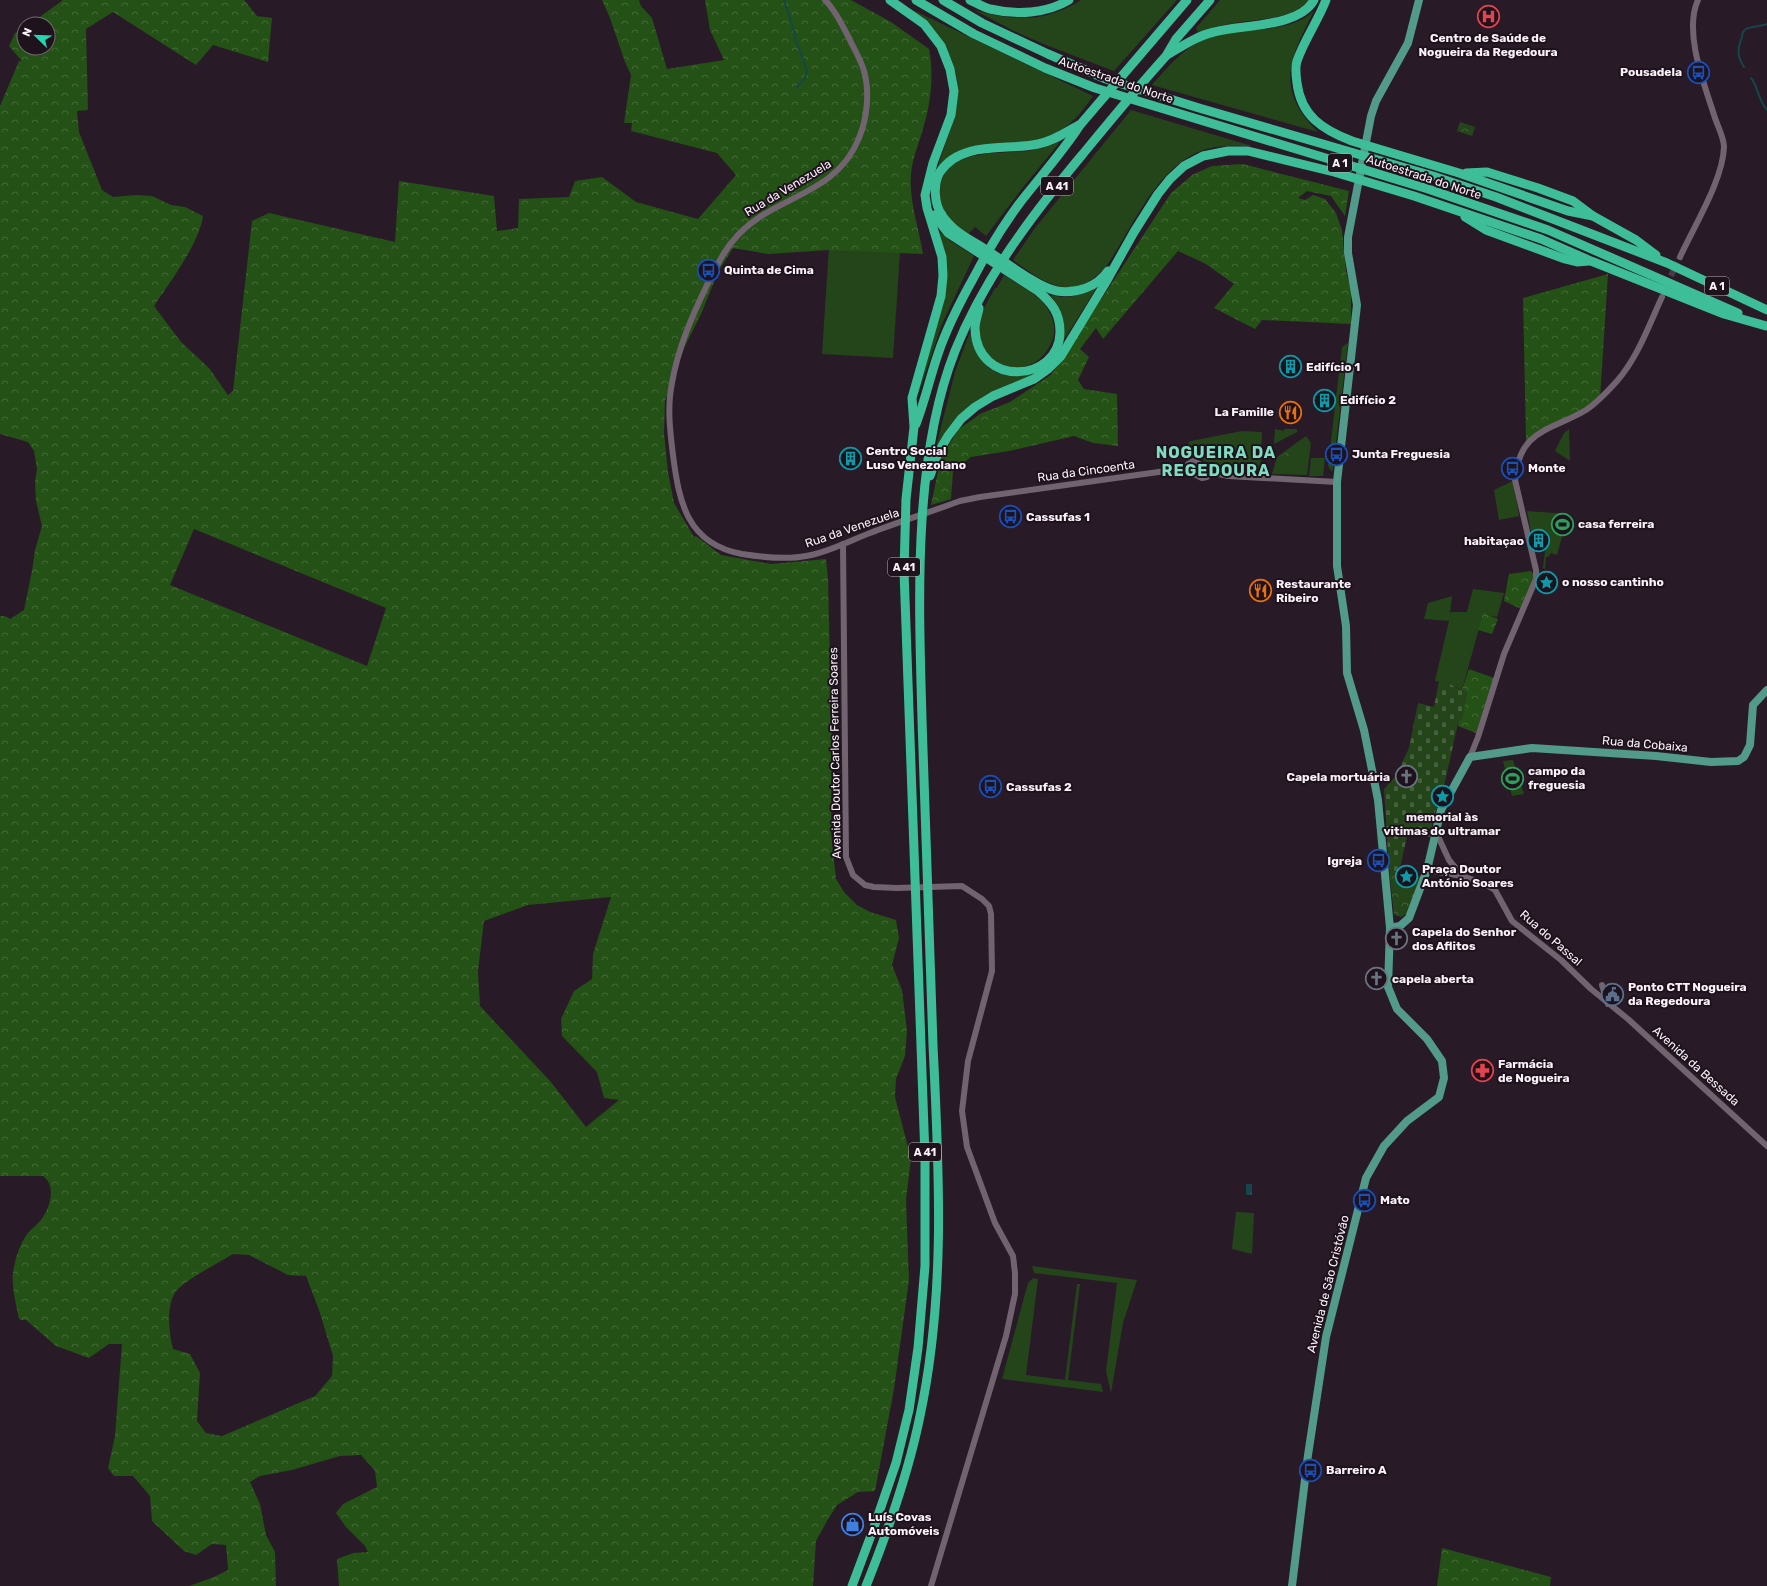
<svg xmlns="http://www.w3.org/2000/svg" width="1767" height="1586" viewBox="0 0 1767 1586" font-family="Rubik,sans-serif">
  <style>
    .grass { fill: #24451a }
    .forest { fill: url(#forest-crowns); fill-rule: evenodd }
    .cemetery { fill: url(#cemetery-stones) }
    .park { fill: url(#park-crowns) }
    .water { fill: url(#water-ripples) }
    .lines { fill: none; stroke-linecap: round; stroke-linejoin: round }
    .stream { stroke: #154649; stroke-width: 2 }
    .minor-tunnel { stroke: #483b46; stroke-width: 6; stroke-dasharray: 6 3; stroke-linecap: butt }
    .minor { stroke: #726371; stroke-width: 6 }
    .major { stroke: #529a89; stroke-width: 8 }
    .highway { stroke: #3dbe99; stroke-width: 9 }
    .labels { text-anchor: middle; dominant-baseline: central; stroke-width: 4; stroke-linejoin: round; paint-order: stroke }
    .shield { fill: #1e121d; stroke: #b8aeb7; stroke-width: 1 }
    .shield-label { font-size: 11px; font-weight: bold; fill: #faf1f9 }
    .poi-label { font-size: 12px; font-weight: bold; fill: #faf1f9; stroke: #1e121d; text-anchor: start }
    .street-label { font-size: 12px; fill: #faf1f9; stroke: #1e121d }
    .district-label { font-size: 16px; font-weight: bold; letter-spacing: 1px; fill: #7eddc1; stroke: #1e121d }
  </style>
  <defs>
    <pattern id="forest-crowns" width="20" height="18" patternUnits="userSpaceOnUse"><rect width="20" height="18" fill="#245115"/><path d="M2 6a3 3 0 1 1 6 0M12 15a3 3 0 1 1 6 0" fill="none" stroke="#456a38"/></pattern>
    <pattern id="cemetery-stones" width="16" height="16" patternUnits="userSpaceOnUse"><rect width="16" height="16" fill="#24451a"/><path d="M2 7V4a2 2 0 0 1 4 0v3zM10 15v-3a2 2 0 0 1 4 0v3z" fill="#45603c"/></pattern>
    <pattern id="park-crowns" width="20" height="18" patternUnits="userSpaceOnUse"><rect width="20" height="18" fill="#24451a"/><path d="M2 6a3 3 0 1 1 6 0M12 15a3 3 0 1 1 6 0" fill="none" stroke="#45603c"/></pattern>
    <pattern id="water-ripples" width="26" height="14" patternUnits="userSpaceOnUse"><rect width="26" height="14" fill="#154649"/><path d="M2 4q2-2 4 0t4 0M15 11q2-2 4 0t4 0" fill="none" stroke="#386164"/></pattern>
  </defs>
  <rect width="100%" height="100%" fill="#281b27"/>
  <g class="grass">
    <path d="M1081,0h96l-63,71 -68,-26 -30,-13 -42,-22c40,11 71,13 107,-10z"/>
    <path d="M1220,0h90c-21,21 -48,18 -76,23 -12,2 -24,5 -36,9l-2,-4z"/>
    <path d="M913,10l180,86c-11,16 -22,30 -39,38 -40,20 -90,-6 -118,38 25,-74 40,-102 -23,-162z"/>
    <path d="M1314,11c-24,47 -40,78 4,121l-166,-47c16,-18 32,-38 56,-47 34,-14 77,-1 106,-27z"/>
    <path d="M1131,110l121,36c-12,0 -24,-1 -36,1 -57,9 -81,79 -111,121 -33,35 -60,16 -92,-8l22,-32z"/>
    <path d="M1060,142l-36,44 -38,50 -11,-9 -7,7c-16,-11 -30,-23 -28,-44 3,-42 57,-36 88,-39 11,-2 21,-5 32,-9z"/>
    <path d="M940,232l9,8 25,16 -32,68 -23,68h-3l27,-94 -4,-65z"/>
    <path d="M829,247l71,5 -7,106 -71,-4z"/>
    <path d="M1004,275c14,10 32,18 42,31 7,11 11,23 6,35 -19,48 -84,25 -72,-23 3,-10 10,-20 15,-30h2z"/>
    <path d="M1097,287l-36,58c5,-19 2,-33 -10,-49l1,-1c16,5 31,0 45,-8z"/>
    <path d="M970,332c5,32 29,52 62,41l1,2 -43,20 -55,56 20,-79z"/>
    <path d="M1348,343l-15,125 -1,4 -4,-6 14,-119z"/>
    <path d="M1275,429l9,2v-2h13v3l-23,12z"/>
    <path d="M1569,429l1,32 -15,-10 9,-18z"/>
    <path d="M1242,431l20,1 -2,42 -29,-4 -27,-9 -16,-18 3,-2z"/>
    <path d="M1306,436l5,7 -4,32 -35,-1 5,-17z"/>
    <path d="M1311,458h14l-2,18h-14z"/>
    <path d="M1191,463l15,7 -2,5 -14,-6z"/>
    <path d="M1513,481l6,35 -20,4 -5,-30z"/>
    <path d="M1527,511l41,3 -11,41 -6,-2 -3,4h-2l-1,12 -2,-1 4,-34 -16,-2z"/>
    <path d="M1473,589l31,4 -7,24 -14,-3 -21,76 -14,-7 -13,-2 14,-60 -25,-2 4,-16 24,-7 -2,18 1,-2h16z"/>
    <path d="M1513,760l11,34 -12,2 -9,-35z"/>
    <path d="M1236,1212l18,1 -2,41 -20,-5z"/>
    <path d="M1032,1266l105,14 -14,43 -12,70 -5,-22 11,-88 -83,-10z"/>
    <path d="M1033,1278l5,1 -12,96 39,5 12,-96h3l-12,96 33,4 2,8 -101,-13 26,-96z"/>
  </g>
  <g class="forest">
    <path d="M63,0h181l13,16 15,2 -4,44 -55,-17 -17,20 -83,-53 -27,17 2,81 -11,1 2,21 23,58 11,7 24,-2 15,1 19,9 14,2 18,9c-4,28 -33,66 -49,90l27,36 28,26 19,27 5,-4 19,-170 17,-8 126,29 4,-61 95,15 3,35 21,-3 1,-29 50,-2 6,-16 27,-4 34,25 62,17 38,-44 -19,-22 -86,-22 1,-8h-8l7,-48 -6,-13 -15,-44 -8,-18h37l2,6 11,12 15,51 57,-9 -14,-30 -5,-30h146l40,22 38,27c5,25 2,52 -5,76 -4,17 -12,32 -13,50 -2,27 8,53 12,79l-95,-4 -60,4 -35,-6 -15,24 -17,42 -16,32 -20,55 -1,32 4,39 6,31 20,34 2,-1 25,19 50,9 55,-5 2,20 4,170 -1,84 5,46 8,13 13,13 13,7 26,8 3,18 -7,27 10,25 5,41 -2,25 -9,23 -1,18 16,62 -5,41 3,80 -15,109 -19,102 -17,1 -21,13 -10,16 -11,20 -3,45h-474l-2,-27 16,-6 15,-1 -3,-6 -19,-19 -10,-14 7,-9 34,-17 -2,-16 -14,-16 -21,1 -48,14 -32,6 -10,6 10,22 6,31 9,17 1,34h-87l25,-9 14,-7 -2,-25 -14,-1 -16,11 -12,-4 -32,-30 -2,-25 -17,-20h-19l-6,-8 7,-32 7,-92h-13l-20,14 -33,-12 -30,-26h-5l-2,-1c-3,-16 -9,-36 -5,-52 2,-11 7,-25 14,-34 4,-5 9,-8 13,-13 9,-12 16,-34 2,-44h-43v-560h5l5,3 14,-9 8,-39 3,-21 7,-24 -6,-25 -1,-19 2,-13 -3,-18 -6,-9 -28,-8v-328l19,-45h3l-13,-15 6,-13 9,-5v20h24v-24h-18zM194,529l192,79 -19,58 -197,-81zM611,897l-18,57 -1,25 -18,12 -13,28 1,17 35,36 7,26 15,2 -33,27 -36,-46 -70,-75 -2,-35 6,-50 44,-16zM233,1254l16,1 39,20 18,1 13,34 14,46 -1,20 -17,20 -93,40 -16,-3 -9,-12 3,-48 -10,-19 -17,-5c-4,-16 -8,-47 5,-60 14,-13 39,-25 55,-35z"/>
    <path d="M1243,164l106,27 -4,25 -14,-20 -24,-5 -9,7 7,2 8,-5 12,4 11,14 6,17 4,41 5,20v33l-89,-4 -7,9 -41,-21 20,-24 -28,-20 -28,-13 -75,88 -7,-11 -16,21 9,8 -11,23 6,9 33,5 1,52 -25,-3 -19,-7 -65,15 -38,6 -18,14 -2,28 -20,6 10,-48 18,-28 21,-15 30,-12 42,-28 119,-181 21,-18 20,-9z"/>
    <path d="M1608,274l-8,125 -74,42 -3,-143z"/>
    <path d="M1531,571l2,3v6l-12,29 -17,-8 5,-27z"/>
    <path d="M1483,613l15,6 -6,15 -14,-4z"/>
    <path d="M1469,669l25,9 -18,55 -18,-7 1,-8 2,2 6,-27 -5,-3z"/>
    <path d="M1442,1548l109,29 -1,9h-113z"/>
  </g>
  <path class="cemetery" d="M1439,681l9,2 19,10 -5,27 -3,-1 -15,67 -3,7 3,2 -10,19 -4,23 -22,-5 -9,40 -10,-2 -5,-81 12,-13 13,-28 9,-45 16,4z"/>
  <g class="park">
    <path d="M1460,122l15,5 -3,9 -15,-5z"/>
    <path d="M1295,447l3,3v4l-6,3 -4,5h-5l-1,-7z"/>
    <path d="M1389,870l32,7 -13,36 -7,4 -7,-2z"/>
  </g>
  <rect class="water" x="1246" y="1184" width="6" height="11"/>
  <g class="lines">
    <g class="stream">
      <path d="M784,0l6,17 7,27 10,26 -2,8 -8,9"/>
      <path d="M1744,67c-7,-11 -7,-17 -2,-30 0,-2 1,-6 4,-8 5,-3 15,-2 21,-5"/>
      <path d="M1751,78c7,8 7,22 16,32"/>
    </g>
    <path class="minor-tunnel" d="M1667,284l13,-27"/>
    <g class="minor">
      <path d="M825,0c11,11 17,25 24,38 5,11 12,22 15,33 6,21 3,48 -5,67 -24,61 -91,57 -127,104 -11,13 -17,28 -25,43 -15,31 -29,63 -35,98 -5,24 -2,48 1,72 6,47 14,89 69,99 19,3 44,6 64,2 21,-3 43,-15 64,-23 29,-11 60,-21 90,-32l20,-4 207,-29"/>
      <path d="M1680,257c14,-31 43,-77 44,-110 0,-9 -6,-20 -9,-29 -10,-32 -32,-86 -17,-118"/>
      <path d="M1193,461l16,8 -2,8 -5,1 -14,-7 -1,-3 1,-4z"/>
      <path d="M1209,472l19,4 109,6"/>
      <path d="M843,544l3,313 7,18 12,10 9,2 23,1 65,-2 20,13 7,7 2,8 1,57 -24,90 -6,50 5,36 28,76 18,33 2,17v21l-9,42 -75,250"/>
      <path d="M1470,757l8,-20 26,-83 32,-75v-9l-21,-90c4,-51 36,-49 71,-70 12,-8 22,-19 31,-29 21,-24 32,-56 45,-84"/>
      <path d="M1436,832l13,28 13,16"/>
      <path d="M1427,870l35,6 21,7 12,7 17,31 49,39 30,29 37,30 139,127"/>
      <path d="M1602,985l6,19"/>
    </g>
    <g class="major">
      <path d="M1390,928l10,-2 9,-8 18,-48 14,-60 29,-53 62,-9 124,8 55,6 27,-1 6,-4 6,-12 3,-40 14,-15"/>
      <path d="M1292,1586l16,-131 18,-118 40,-159 18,-32 23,-25 32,-24 5,-19 -2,-17 -15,-22 -30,-30 -9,-22 2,-59 -12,-128 -14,-70 -17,-57 -1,-47 -9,-60v-84l20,-177 -9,-52v-16l23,-121 5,-15 32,-58 11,-43"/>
    </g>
    <g class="highway">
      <path d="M916,0l58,34 71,34 50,20 333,101 120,41 190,83"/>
      <path d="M943,0l39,23 66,31 58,25 93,29 234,68 63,21 171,66 100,47"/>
      <path d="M970,0c7,3 13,7 20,9 26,6 56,5 79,-9"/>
      <path d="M1326,0c-8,21 -22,40 -29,61 -2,6 -1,15 0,22 4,33 26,47 55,58l107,32 109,38 25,5"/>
      <path d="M1167,55c15,-9 30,-19 47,-23 28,-8 85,-4 100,-32"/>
      <path d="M1079,125c-13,7 -25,16 -41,19 -31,7 -77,-4 -98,28 -7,12 -6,32 2,43 2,4 6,8 10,12 8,8 20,14 30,20 18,11 56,41 75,44 19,3 40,-4 51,-20"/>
      <path d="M1466,173l21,-1 51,16 35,13 20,15 43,24 20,15"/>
      <path d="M934,215l14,18 90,58c14,12 22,22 22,41 -1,51 -83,56 -85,-3 0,-8 3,-14 4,-21"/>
      <path d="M1465,217l21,13 79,29 12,3 12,-1"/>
      <path d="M916,424c9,-23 14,-47 22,-70 9,-27 22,-52 36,-77 13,-25 28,-50 45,-73 20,-26 43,-51 61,-79l107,-125"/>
      <path d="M930,476l8,-23 10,-17 13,-17 14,-12 18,-11 41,-17 14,-10 13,-13 45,-74 28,-50 24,-38 12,-15 14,-13 19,-10 25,-5h20l86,21 80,24 127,43 50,22 133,53 42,12"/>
      <path d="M852,1586l21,-56 23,-67 13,-53 9,-62 7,-82v-109l-21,-586 2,-72 8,-72 -2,-29 29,-102 2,-20 -1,-19 -15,-49 -2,-13 8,-32 18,-48 3,-24 -4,-22 -9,-23 -17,-22 -34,-24"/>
      <path d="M866,1586c22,-55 42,-111 54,-170 26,-122 19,-247 13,-371 -4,-108 -8,-216 -11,-325 -3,-116 -10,-260 33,-369 29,-73 77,-136 127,-196 28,-34 55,-67 84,-99l10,-17 34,-39"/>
    </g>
  </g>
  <defs>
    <symbol id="hospital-ring" viewBox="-11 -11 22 22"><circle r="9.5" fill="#1e121d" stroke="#e0444e" stroke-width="1.5"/><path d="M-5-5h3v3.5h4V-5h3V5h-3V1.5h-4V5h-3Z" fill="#e0444e"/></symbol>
    <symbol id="bus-ring" viewBox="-11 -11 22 22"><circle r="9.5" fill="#1e121d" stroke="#1a4fb4" stroke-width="1.5"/><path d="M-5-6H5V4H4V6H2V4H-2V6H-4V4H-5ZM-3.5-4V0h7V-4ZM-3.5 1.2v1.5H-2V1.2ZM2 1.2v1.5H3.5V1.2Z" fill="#1a4fb4"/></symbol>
    <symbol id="building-ring" viewBox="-11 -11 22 22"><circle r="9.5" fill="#1e121d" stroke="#0f9aa8" stroke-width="1.5"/><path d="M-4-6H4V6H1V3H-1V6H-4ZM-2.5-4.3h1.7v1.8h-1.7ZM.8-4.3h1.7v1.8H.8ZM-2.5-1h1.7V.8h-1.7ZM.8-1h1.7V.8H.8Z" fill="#0f9aa8"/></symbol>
    <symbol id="restaurant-ring" viewBox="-11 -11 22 22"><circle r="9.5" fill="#1e121d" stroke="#e8710a" stroke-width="1.5"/><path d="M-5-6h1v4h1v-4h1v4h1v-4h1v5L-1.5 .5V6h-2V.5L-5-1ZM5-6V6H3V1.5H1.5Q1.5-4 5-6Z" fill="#e8710a"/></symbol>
    <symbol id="stadium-ring" viewBox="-11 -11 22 22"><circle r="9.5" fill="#1e121d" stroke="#2e9e5b" stroke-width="1.5"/><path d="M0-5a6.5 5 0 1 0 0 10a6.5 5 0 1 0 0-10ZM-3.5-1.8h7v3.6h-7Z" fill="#2e9e5b"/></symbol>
    <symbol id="sight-ring" viewBox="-11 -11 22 22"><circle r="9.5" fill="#1e121d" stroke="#0f9aa8" stroke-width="1.5"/><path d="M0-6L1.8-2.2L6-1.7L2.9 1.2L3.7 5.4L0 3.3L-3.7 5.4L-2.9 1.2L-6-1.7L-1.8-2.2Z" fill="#0f9aa8"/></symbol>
    <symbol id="church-ring" viewBox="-11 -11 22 22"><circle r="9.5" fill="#1e121d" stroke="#6b7280" stroke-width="1.5"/><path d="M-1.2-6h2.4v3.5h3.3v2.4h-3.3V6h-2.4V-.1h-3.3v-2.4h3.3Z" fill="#6b7280"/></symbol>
    <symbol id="civic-ring" viewBox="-11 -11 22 22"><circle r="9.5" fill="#1e121d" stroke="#5c6f8a" stroke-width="1.5"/><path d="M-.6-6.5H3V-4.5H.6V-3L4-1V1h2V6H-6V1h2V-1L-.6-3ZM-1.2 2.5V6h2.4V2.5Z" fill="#5c6f8a"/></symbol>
    <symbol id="pharmacy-ring" viewBox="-11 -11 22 22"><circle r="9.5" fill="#1e121d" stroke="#e0444e" stroke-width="1.5"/><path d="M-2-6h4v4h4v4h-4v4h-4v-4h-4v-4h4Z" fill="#e0444e"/></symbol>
    <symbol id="shop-ring" viewBox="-11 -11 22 22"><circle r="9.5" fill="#1e121d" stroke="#3f7fe0" stroke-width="1.5"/><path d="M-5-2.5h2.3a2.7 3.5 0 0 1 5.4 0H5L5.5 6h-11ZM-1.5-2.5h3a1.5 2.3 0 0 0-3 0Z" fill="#3f7fe0"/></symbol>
  </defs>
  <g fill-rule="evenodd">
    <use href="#hospital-ring" x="1476" y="4" width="25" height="25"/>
    <use href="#bus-ring" x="1686" y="60" width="25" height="25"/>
    <use href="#bus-ring" x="696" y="258" width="25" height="25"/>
    <use href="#building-ring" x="1278" y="354" width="25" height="25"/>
    <use href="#building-ring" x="1312" y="388" width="25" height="25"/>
    <use href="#restaurant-ring" x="1278" y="400" width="25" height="25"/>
    <use href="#bus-ring" x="1324" y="442" width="25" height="25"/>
    <use href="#building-ring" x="838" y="446" width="25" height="25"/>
    <use href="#bus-ring" x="1500" y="456" width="25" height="25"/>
    <use href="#bus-ring" x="998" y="504" width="25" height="25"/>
    <use href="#stadium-ring" x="1550" y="512" width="25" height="25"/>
    <use href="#building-ring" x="1526" y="528" width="25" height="25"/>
    <use href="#sight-ring" x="1534" y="570" width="25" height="25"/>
    <use href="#restaurant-ring" x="1248" y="578" width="25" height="25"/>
    <use href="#church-ring" x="1394" y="764" width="25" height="25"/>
    <use href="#stadium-ring" x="1500" y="766" width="25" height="25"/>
    <use href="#bus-ring" x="978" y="774" width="25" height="25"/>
    <use href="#sight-ring" x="1430" y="784" width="25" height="25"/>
    <use href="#bus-ring" x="1366" y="848" width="25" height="25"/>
    <use href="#sight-ring" x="1394" y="864" width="25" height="25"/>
    <use href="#church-ring" x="1384" y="926" width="25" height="25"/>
    <use href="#church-ring" x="1364" y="966" width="25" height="25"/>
    <use href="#civic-ring" x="1600" y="982" width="25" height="25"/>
    <use href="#pharmacy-ring" x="1470" y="1058" width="25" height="25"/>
    <use href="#bus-ring" x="1352" y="1188" width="25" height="25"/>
    <use href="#bus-ring" x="1298" y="1458" width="25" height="25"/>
    <use href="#shop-ring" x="840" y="1512" width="25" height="25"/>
  </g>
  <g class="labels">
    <g class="shield">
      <rect x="1328" y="154" width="24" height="18" rx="3"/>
      <rect x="1041" y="177" width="32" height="18" rx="3"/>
      <rect x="1705" y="277" width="24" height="18" rx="3"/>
      <rect x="888" y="558" width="32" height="18" rx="3"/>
      <rect x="909" y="1143" width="32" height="18" rx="3"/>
    </g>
    <g class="shield-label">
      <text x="1340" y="163">A 1</text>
      <text x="1057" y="186">A 41</text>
      <text x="1717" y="286">A 1</text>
      <text x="904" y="567">A 41</text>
      <text x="925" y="1152">A 41</text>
    </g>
    <g class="poi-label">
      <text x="1488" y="38" text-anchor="middle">Centro de Saúde de<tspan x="1488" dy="14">Nogueira da Regedoura</tspan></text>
      <text x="1682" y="72" text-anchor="end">Pousadela</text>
      <text x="724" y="270">Quinta de Cima</text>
      <text x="1306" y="367">Edifício 1</text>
      <text x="1340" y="400">Edifício 2</text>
      <text x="1274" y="412" text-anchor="end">La Famille</text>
      <text x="866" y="451">Centro Social<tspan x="866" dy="14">Luso Venezolano</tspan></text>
      <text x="1352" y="454">Junta Freguesia</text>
      <text x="1528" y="468">Monte</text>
      <text x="1026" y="517">Cassufas 1</text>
      <text x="1578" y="524">casa ferreira</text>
      <text x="1524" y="541" text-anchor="end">habitaçao</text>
      <text x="1562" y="582">o nosso cantinho</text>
      <text x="1276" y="584">Restaurante<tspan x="1276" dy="14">Ribeiro</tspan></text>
      <text x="1528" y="771">campo da<tspan x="1528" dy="14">freguesia</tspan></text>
      <text x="1390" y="777" text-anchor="end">Capela mortuária</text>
      <text x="1006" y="787">Cassufas 2</text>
      <text x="1442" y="817" text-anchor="middle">memorial às<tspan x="1442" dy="14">vitimas do ultramar</tspan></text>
      <text x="1362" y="861" text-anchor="end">Igreja</text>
      <text x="1422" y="869">Praça Doutor<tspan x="1422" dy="14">António Soares</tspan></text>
      <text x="1412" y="932">Capela do Senhor<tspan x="1412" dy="14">dos Aflitos</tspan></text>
      <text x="1392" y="979">capela aberta</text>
      <text x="1628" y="987">Ponto CTT Nogueira<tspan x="1628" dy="14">da Regedoura</tspan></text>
      <text x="1498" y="1064">Farmácia<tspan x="1498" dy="14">de Nogueira</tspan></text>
      <text x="1380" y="1200">Mato</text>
      <text x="1326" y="1470">Barreiro A</text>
      <text x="868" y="1517">Luís Covas<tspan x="868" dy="14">Automóveis</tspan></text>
    </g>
    <g class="street-label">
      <text transform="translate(1116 80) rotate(19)">Autoestrada do Norte</text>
      <text transform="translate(1424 177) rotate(18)">Autoestrada do Norte</text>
      <text transform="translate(788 188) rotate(-31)">Rua da Venezuela</text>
      <text transform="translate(1086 471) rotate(-8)">Rua da Cincoenta</text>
      <text transform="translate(852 528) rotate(-19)">Rua da Venezuela</text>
      <text transform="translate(1645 744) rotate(5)">Rua da Cobaixa</text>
      <text transform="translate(835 753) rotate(-91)">Avenida Doutor Carlos Ferreira Soares</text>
      <text transform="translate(1551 938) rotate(41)">Rua do Passal</text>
      <text transform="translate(1696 1066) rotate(42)">Avenida da Bessada</text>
      <text transform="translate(1328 1284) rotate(-76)">Avenida de São Cristóvão</text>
    </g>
    <g class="district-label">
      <text x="1216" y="452">NOGUEIRA DA<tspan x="1216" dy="18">REGEDOURA</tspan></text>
    </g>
  </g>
  <g transform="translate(36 36) rotate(293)"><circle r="19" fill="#1e121d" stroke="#766b75"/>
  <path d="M0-3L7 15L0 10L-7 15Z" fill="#25d5ae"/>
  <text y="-6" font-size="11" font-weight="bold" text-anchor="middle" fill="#faf1f9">N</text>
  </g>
</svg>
